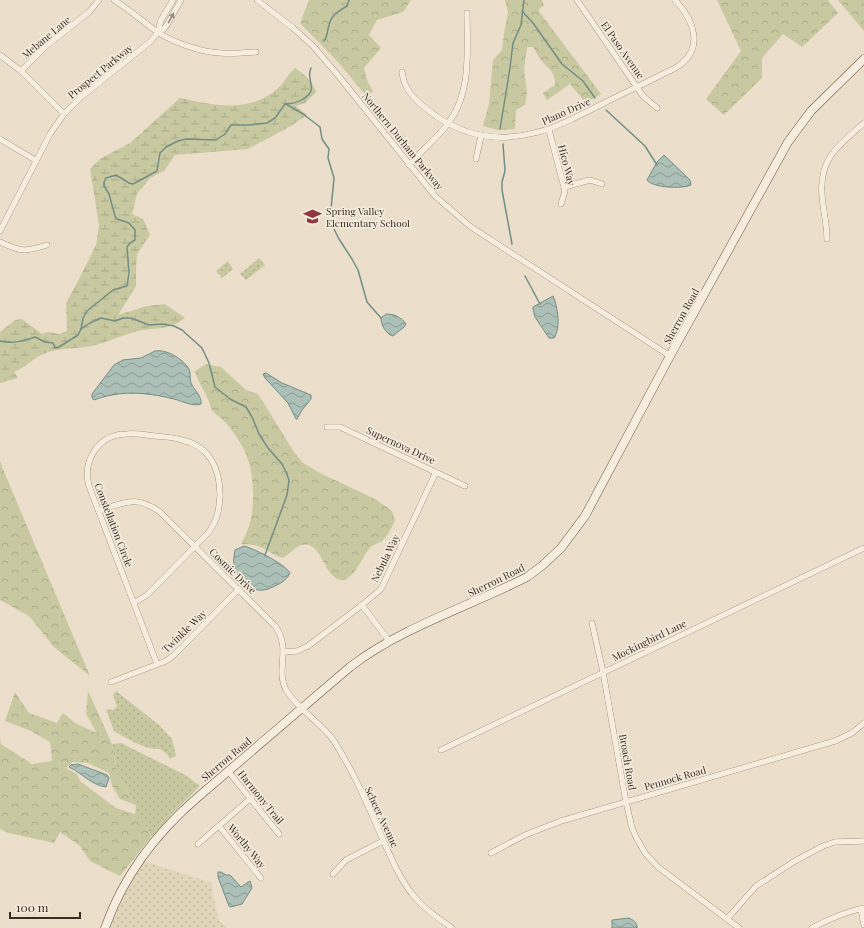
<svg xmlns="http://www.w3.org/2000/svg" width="864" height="928" viewBox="0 0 864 928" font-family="'Playfair Display',serif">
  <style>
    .farmland { fill: url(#farmland-dots) }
    .grass { fill: url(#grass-dots) }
    .forest { fill: url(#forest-crowns) }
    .wetland { fill: url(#wetland-marsh) }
    .water { fill: url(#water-waves); stroke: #738e85 }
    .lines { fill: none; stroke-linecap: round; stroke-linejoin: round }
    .stream { stroke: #738e85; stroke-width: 1.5 }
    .street-casing { stroke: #877261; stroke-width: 6 }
    .secondary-casing { stroke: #695344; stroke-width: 9 }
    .street { stroke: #f6eddf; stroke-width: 5.5 }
    .secondary { stroke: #f6eddf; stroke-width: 8 }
    .oneway { fill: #988c81 }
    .labels { text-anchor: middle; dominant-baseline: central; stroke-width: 3.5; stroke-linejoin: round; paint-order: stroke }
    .street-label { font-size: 10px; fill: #392c23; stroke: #f3eadb }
    .poi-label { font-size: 10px; fill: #392c23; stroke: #f3eadb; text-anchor: start }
  </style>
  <defs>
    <pattern id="farmland-dots" width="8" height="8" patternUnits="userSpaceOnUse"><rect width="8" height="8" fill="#e0d6ba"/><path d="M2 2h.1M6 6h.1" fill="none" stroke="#c1b8a0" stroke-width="1.8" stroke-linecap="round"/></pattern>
    <pattern id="grass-dots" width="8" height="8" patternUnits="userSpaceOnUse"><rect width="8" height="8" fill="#c8c8a1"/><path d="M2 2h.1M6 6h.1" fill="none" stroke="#adac8a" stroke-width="1.8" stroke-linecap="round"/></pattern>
    <pattern id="forest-crowns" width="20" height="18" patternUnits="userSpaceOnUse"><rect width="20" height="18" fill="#c8c8a1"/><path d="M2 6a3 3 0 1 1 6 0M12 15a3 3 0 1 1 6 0" fill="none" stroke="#adac8a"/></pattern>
    <pattern id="wetland-marsh" width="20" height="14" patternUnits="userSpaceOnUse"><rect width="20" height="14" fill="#c8c8a1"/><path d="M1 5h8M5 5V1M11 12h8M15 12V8" fill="none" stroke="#adac8a"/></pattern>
    <pattern id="water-waves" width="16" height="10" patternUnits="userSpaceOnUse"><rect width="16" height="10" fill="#acc0b8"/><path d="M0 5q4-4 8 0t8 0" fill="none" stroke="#8d9c95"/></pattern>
  </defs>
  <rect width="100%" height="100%" fill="#ebdfcc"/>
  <path class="farmland" d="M144,861l68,22 1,14 6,23 8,8h-118l21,-46z"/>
  <g class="grass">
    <path d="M259,258l6,7 -19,15 -6,-6z"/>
    <path d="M228,261l5,8 -11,9 -6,-7z"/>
    <path d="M116,691l43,34 13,14 4,17 -6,3 -4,-6 -6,-4c-16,1 -33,-11 -46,-18l-8,-22 7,1 4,-4 -4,-11z"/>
    <path d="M121,743l66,33 13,10 -26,26 -23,25 -6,-12 -10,-11 1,-9 -18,-30 -6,-31z"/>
  </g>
  <g class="forest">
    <path d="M309,0h102l-8,12 -26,8 -8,15 12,13 -17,20 3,12 6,11 -6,6 -29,-35 -38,-39z"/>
    <path d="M505,0h37l2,5 -6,5 63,84 -15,9 -16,-19 -23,16 -4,-7 12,-8c0,-14 -5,-14 -13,-24 -4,-4 -6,-10 -9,-14h-6l-3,22 3,24 -2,12 -9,5 -1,19 -18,1 -14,-4 6,-22 4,-44 9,-10 2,-17 4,-21z"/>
    <path d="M717,0h111l10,13 -36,34 -19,-13 -21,24v20l-38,37 -18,-16 35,-48z"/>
    <path d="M838,0h26v31z"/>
    <path d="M206,364l15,3 25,23 12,4 36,58 9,11 17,10 55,26 17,12 3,9c-3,7 -7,16 -13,21 -4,3 -9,3 -13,8 -7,8 -18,39 -33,29 -12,-8 -15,-29 -27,-33 -12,-3 -18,9 -26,13 -10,-2 -16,-9 -25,-12 -5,-1 -11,-2 -17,-2 10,-18 12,-30 12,-50 0,-30 -8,-49 -28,-72 -4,-4 -10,-8 -13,-12 -2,-3 -2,-7 -3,-9 -5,-11 -11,-19 -14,-30z"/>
    <path d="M0,461l5,13 85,202 -36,-29 -25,-31 -29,-16z"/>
    <path d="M88,691l24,53 6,31 18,30 -16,-6 -8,-13 -3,-13 -21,-10 -15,-1 -7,6 11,6 3,7 36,27 19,6 10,11 6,12 -31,39 -30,-15 -11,-16 -19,-13 -6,11 -45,-10 -9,-4v-92l1,7 31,20 20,-3 -2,-19 -19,-11 -26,-10 10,-29 14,21 28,10 6,-10 12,10 22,10 -11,-19z"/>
  </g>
  <path class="wetland" d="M295,68c10,7 17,12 21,24l-11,11 -9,3 11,9 -16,11 -43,23 -73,6 -11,16 -14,7 -13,16 -5,20 11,5 7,16 -13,19 -1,14v18l-18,29 29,-9 18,-2 20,14c-17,13 -28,9 -47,13 -17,4 -35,14 -53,16 -13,2 -27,1 -39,6 -11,3 -19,14 -32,19l4,6 -18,5v-51l15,-12 7,-1 20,15 6,-2 11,2 8,-3 -1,-28 11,-20 19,-38 3,-20 -9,-56 10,-10 30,-16 50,-45c32,7 66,15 95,-7 8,-6 13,-17 20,-23z"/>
  <g class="water">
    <path d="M664,155l26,25 1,5c-9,4 -38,3 -44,-5l10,-18z"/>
    <path d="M553,296c5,11 8,32 1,42h-5l-14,-21 -2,-8v-2z"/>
    <path d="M386,314c8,0 15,3 20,10l-2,3 -11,9c-7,-2 -12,-11 -12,-18z"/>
    <path d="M155,351c12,-2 28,8 34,18 2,5 0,11 3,16 3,6 10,11 9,19 -8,3 -19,-3 -27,-5 -20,-5 -42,-8 -62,-4 -6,1 -12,3 -18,5l-2,-2v-4l22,-29 9,-5 18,-2z"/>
    <path d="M266,373l16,10 29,12v4l-9,11 -5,9h-1l-8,-16 -23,-25 -2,-4z"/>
    <path d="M244,546c11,3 41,18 46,27 -3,6 -7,9 -13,12 -6,3 -12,6 -18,5 -5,0 -10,-4 -14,-7 -11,-10 -13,-18 -10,-33z"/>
    <path d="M78,764l29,11 2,3 -3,9c-15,-2 -24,-14 -37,-20l2,-2z"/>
    <path d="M218,872h3l5,3h4l11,12 9,-6 2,7 -10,16 -11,3 -2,-1 -11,-29z"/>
    <path d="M629,918c4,2 9,5 8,10h-25v-8z"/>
  </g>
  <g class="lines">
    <g class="stream">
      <path d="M522,11l11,12 29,41 21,17 12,17"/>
      <path d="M324,41c4,-5 3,-10 5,-16 2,-10 10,-14 18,-19l2,-6"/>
      <path d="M286,104l17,10 17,13 2,12 7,10 -1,9 6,20 -3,31 3,20 5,10 13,20 6,11 9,32 14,16"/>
      <path d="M606,110l39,36 12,19"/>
      <path d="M500,129l10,-61 3,-25 8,-18 3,-25"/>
      <path d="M503,144l2,27 -3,11v8l10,54"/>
      <path d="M525,276l15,28"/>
      <path d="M81,329l9,-6 11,-5 14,3 8,-3h8l18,7 14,-1 11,2 8,4 20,18 7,15 6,24 15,12 16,8 6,10 7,17 9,14 14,16 4,8 3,8 -2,15 -22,60"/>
      <path d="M0,341c13,3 23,0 35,-4l10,5 8,1 2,5 4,-1 19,-12 3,-6 2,-11 4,-7 26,-21 14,-4 2,-13 -2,-26 3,-4 5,-3v-10l-6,-7 -12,-4 -2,-3 -6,-22 -5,-8v-4l2,-4 10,-3 13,8 4,1 24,-13 3,-18 6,-6 12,-6 8,-2 30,1 9,-6 6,-9h18l18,-2 8,-5 10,-14c8,0 12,-1 18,-5 17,-10 2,-18 8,-31"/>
    </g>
    <defs>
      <g id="street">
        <path d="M114,0c16,10 29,22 45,33 16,10 42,19 61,20 12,1 24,0 36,-1"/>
        <path d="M257,0l36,28 20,18 24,28 98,122 36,31 199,129"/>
        <path d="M577,0l66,96 14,12"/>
        <path d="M158,32l3,-12 12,-20"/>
        <path d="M0,55l21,16 43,43"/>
        <path d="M21,71l24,-24 44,-35 10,-12"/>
        <path d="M402,72c1,4 1,8 3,12 5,13 20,24 31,32 10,8 21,12 32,16 52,16 93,-7 138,-30 24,-12 48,-23 71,-35 28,-18 17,-47 -2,-67"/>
        <path d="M549,130l16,61 -4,13"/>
        <path d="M0,139l35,21"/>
        <path d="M476,159l5,-23"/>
        <path d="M409,165c12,-14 27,-26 38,-40 25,-32 20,-73 20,-112"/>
        <path d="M564,187l26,-7 12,4"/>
        <path d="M0,231l50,-97 14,-20 17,-17 69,-55 8,-10 6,-3 4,-6 13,-23"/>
        <path d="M827,239c0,-15 -4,-29 -5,-44 -3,-37 17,-50 42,-72"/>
        <path d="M0,242c21,10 25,10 47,3"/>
        <path d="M327,427h13l125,59"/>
        <path d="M99,511c25,-9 37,-16 61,1l115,114c17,23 0,43 11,64 12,20 35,32 48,51 20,31 35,67 50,101 8,18 16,37 29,53 10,13 25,23 39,33"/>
        <path d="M134,603l13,-8 62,-63c9,-14 10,-21 11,-37 0,-27 -11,-49 -38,-55 -9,-3 -18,-3 -27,-4 -9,-1 -19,-3 -28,-2 -28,0 -45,26 -38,52l68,178"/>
        <path d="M362,605l27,36"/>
        <path d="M592,623l11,49 23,130 6,26 4,9 9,16 13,14 81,61"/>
        <path d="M284,652l13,-1 11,-5 54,-41 19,-16 55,-117"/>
        <path d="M111,682l55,-21 8,-6 65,-66"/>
        <path d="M441,750l423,-202"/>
        <path d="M228,771l51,63"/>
        <path d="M219,826l42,52"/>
        <path d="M198,844l53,-46"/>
        <path d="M491,853l34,-18 36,-14 274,-80 17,-8 12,-10"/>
        <path d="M333,874l13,-14 37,-19"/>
        <path d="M861,909l3,16"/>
        <path d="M727,919l29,-33 39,-25 28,-15 12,-4 29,-1"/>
        <path d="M812,928c17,-9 33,-16 52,-20"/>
      </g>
      <path id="secondary" d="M105,928c18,-51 52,-96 93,-131l152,-130c52,-40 118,-60 177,-90l16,-12 18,-17 24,-32 85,-160 118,-214 23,-31 53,-52"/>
    </defs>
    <use href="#street" class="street-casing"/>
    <use href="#secondary" class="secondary-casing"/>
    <use href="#street" class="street"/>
    <use href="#secondary" class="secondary"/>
  </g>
  <defs><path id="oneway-solid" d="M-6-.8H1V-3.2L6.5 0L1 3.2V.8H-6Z"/></defs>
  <use class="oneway" href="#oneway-solid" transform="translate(171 18) rotate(-61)"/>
  <defs>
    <symbol id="school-bare" viewBox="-9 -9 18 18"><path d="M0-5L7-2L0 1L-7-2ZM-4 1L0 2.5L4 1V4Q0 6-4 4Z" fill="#903841" stroke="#f3eadb" stroke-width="2.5" paint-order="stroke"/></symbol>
  </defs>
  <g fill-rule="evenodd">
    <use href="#school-bare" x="300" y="204" width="25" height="25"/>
  </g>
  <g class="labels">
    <g class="street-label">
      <text transform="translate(46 37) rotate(-40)">Mebane Lane</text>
      <text transform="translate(623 50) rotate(55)">El Paso Avenue</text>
      <text transform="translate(100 71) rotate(-39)">Prospect Parkway</text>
      <text transform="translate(566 111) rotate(-24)">Plano Drive</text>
      <text transform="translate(403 141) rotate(51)">Northern Durham Parkway</text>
      <text transform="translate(567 165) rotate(76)">Hico Way</text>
      <text transform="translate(681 316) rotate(-61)">Sherron Road</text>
      <text transform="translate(401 445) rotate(25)">Supernova Drive</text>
      <text transform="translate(114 525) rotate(69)">Constellation Circle</text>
      <text transform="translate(385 558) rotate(-64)">Nebula Way</text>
      <text transform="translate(233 571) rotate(44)">Cosmic Drive</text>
      <text transform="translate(496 580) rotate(-26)">Sherron Road</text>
      <text transform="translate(184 631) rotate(-44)">Twinkle Way</text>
      <text transform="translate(649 640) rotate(-26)">Mockingbird Lane</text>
      <text transform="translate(226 759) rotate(-40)">Sherron Road</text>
      <text transform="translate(628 762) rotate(80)">Broach Road</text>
      <text transform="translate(675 778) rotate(-16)">Pennock Road</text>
      <text transform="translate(261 797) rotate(51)">Harmony Trail</text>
      <text transform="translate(382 817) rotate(65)">Scheer Avenue</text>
      <text transform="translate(247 846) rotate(51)">Worthy Way</text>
    </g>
    <g class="poi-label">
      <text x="326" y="211">Spring Valley<tspan x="326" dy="12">Elementary School</tspan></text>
    </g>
  </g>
  <path d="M10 912v6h70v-6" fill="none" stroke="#392c23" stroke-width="2"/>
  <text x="16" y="912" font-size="12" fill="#392c23" stroke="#f3eadb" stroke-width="3" paint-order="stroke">100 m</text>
</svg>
